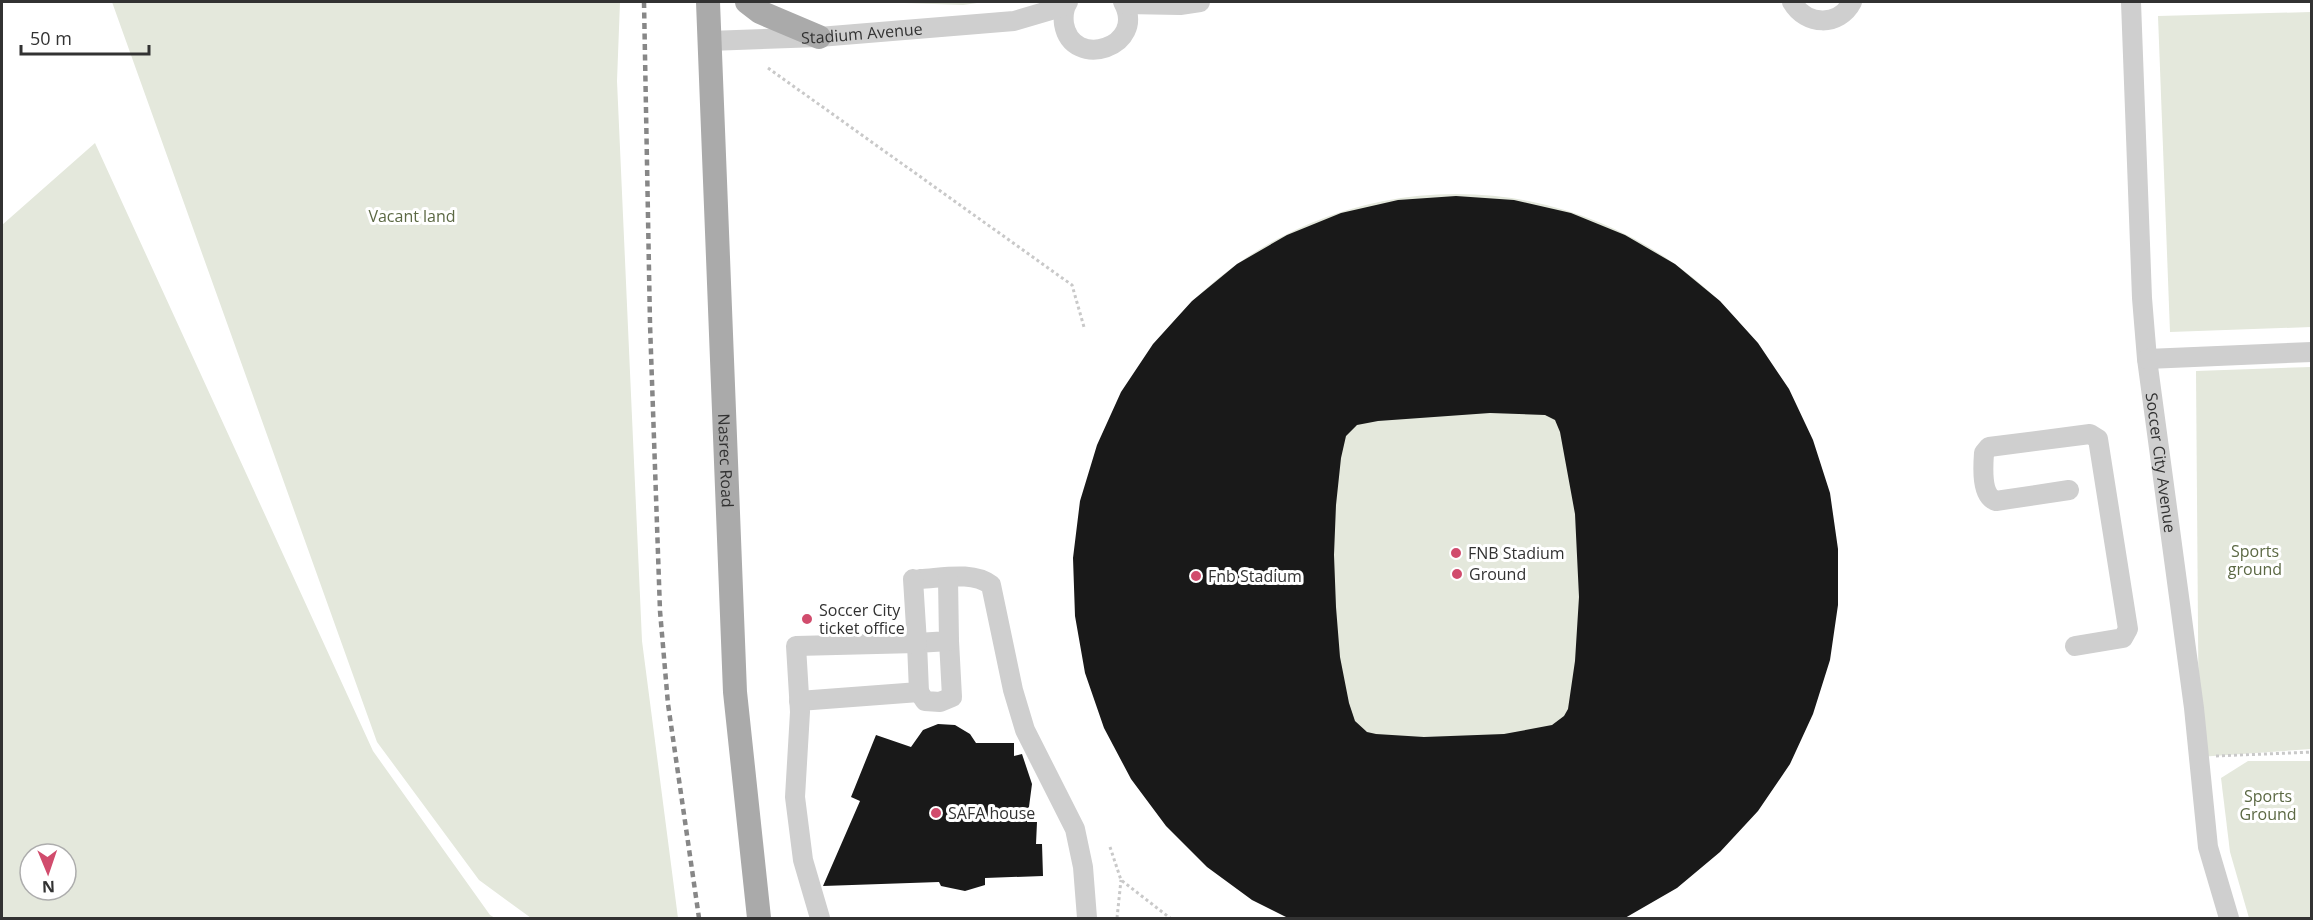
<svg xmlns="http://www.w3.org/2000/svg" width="2313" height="920" viewBox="0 0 2313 920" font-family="'Open Sans',sans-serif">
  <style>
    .green { fill: #e4e8dc; fill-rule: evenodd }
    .building { fill: #191919; fill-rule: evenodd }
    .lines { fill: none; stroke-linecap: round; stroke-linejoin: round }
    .path { stroke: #c9c9c9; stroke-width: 3; stroke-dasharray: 3 3; stroke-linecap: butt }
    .minor { stroke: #cfcfcf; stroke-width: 20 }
    .major { stroke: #aaa; stroke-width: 24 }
    .rail { stroke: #878787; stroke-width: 4.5; stroke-dasharray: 6 4.5; stroke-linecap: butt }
    .poi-dot { fill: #d14c6d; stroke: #fff; stroke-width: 2 }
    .labels { text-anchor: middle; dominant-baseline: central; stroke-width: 6; stroke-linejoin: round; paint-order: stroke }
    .street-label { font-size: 16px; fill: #323232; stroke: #fff }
    .park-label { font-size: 16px; fill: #5c6944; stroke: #fff }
    .poi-label { font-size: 16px; fill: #323232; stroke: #fff; text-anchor: start }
  </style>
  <rect width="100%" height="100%" fill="#fff"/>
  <g class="green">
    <path d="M112,2h508l-3,79 25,560 36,277h-147l-52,-38 -102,-138z"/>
    <path d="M875,2h109l-21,3z"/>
    <path d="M2311,12v315l-141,5 -12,-316z"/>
    <path d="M95,143l278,608 117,164 5,3h-493v-693zM30,854h36v36h-36z"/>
    <circle cx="1456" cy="571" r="377"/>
    <path d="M2311,367v382l-112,8 -3,-386z"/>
    <path d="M2248,761h63v157h-62l-19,-66 -9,-74z"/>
  </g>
  <g class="building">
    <path d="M1456,196l58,4 57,13 54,22 50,29 45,37 38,42 31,46 24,51 17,53 8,56v56l-8,55 -17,54 -23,50 -32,47 -38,41 -43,36 -52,30h-337l-36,-18 -45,-33 -41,-41 -35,-47 -27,-51 -19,-55 -10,-57 -2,-58 7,-57 17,-56 24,-53 32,-48 39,-43 45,-37 50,-29 54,-22 57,-13zM1490,413l55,2 10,5 5,12 15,82 4,83 -4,64 -7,48 -4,7 -12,9 -48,9 -80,3 -48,-3 -9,-2 -12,-11 -6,-18 -9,-46 -4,-50 -2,-52 2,-50 5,-47 5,-22 11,-11 21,-4z"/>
    <path d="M938,724l17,1 15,9 6,9h38v13l8,-2 10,30 -5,38h10l-1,22h6l1,32 -58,2v7l-20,6 -24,-5 -2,-4 -116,4 37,-85 -9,-4 25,-62 35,12 12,-17z"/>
  </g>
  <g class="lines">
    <g class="path">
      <path d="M768,68l304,217 12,42"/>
      <path d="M2216,756l96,-4"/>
      <path d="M1110,847l11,33 49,38"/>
      <path d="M1117,918l4,-38"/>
    </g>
    <g class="minor">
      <path d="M1068,2c-4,6 -5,14 -4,22 8,47 84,23 59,-22"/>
      <path d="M1792,2c14,24 47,25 60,0"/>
      <path id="s1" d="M2131,2l11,296 5,61 47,349 14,139 21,71"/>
      <path d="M1125,4l55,1 20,-3"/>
      <path id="s2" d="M709,41l110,-4 195,-16 51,-15"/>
      <path d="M2147,359l165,-7"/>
      <path d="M2069,490l-73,11c-15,-5 -13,-34 -12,-48l5,-6 101,-13 8,5 30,190 -5,9 -48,8"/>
      <path d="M920,579c22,-1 53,-8 71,6l22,105 12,40 50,99 8,38 4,51"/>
      <path d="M919,692l6,9 15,1 12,-5 -3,-56"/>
      <path d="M799,701l120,-9 -2,-49 32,-2 -1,-63"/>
      <path d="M820,918l-17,-58 -8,-63 5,-85 -4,-66 121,-3 -4,-64"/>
    </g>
    <g class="major">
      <path id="s3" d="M708,2l27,690 24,226"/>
      <path d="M747,2l13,10 59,25"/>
    </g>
    <path class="rail" d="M644,2l6,322 10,287 8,93 31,214"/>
  </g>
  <g class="poi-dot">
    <circle cx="1456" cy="553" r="6"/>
    <circle cx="1457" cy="574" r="6"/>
    <circle cx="1196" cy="576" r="6"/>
    <circle cx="807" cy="619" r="6"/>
    <circle cx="936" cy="813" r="6"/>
  </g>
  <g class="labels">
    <g class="street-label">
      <text stroke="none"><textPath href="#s2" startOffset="153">Stadium Avenue</textPath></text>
      <text stroke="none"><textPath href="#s3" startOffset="459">Nasrec Road</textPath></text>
      <text stroke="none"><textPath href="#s1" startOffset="462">Soccer City Avenue</textPath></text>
    </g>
    <g class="park-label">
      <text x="412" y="216">Vacant land</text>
      <text x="2255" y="551">Sports<tspan x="2255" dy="18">ground</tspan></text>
      <text x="2268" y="796">Sports<tspan x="2268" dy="18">Ground</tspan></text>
    </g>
    <g class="poi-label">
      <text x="1468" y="553">FNB Stadium</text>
      <text x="1469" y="574">Ground</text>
      <text x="1208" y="576">Fnb Stadium</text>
      <text x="819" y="610">Soccer City<tspan x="819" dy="18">ticket office</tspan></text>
      <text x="948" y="813">SAFA house</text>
    </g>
  </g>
  <rect width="2313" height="920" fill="none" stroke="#323232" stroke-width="6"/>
  <g transform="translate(48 872) rotate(178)"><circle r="28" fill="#ffffff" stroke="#adadad" stroke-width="1.5"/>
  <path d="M0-4.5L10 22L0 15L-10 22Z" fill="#d14c6d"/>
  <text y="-9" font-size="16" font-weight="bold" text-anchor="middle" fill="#323232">N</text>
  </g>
  <path d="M21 45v9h128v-9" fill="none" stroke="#323232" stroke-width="3"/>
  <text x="30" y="45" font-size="18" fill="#323232" stroke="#ffffff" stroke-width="4.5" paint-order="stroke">50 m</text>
</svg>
